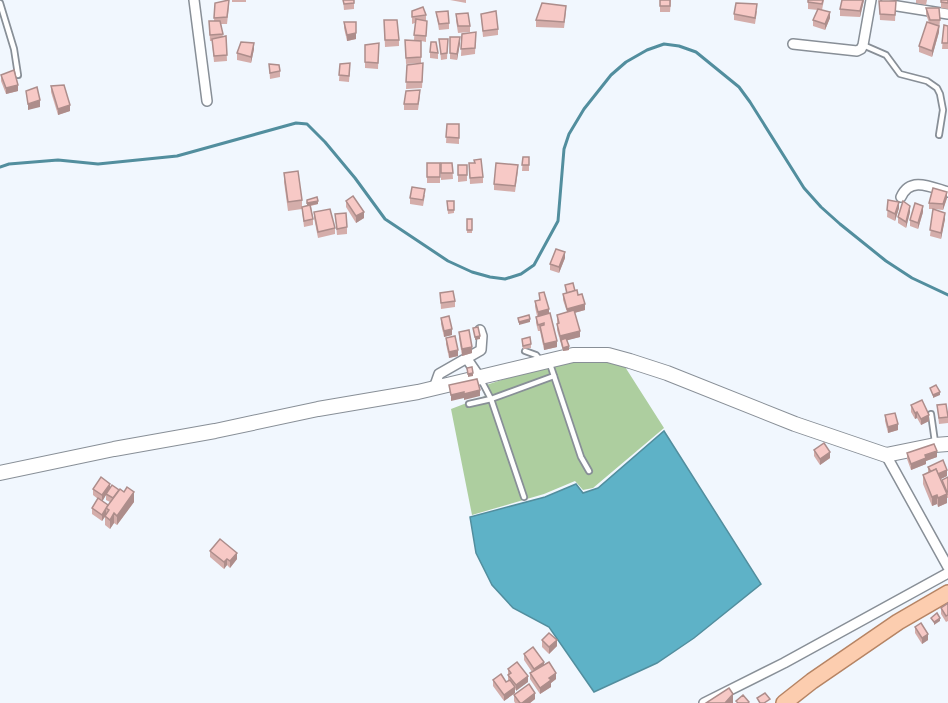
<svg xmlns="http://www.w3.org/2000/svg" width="948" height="703" viewBox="0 0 948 703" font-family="Commissioner,sans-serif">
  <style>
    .green { fill: #adce9f }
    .water { fill: #5eb2c7; stroke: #528e9e; stroke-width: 1.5 }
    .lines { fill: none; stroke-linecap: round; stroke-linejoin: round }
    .stream { stroke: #528e9e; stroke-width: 3 }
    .lane-casing { stroke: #888f97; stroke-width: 8 }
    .street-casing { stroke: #888f97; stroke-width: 12 }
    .secondary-casing { stroke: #888f97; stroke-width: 16 }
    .primary-casing { stroke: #b68464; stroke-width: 18 }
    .lane { stroke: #fff; stroke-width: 4.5 }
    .street { stroke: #fff; stroke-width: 9 }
    .secondary { stroke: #fff; stroke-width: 14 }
    .primary { stroke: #fccdaf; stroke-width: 15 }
    .wall { fill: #d4adaa; fill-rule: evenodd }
    .shaded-wall { fill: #ad8d8b }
    .building { fill: #f7c9c6; stroke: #ad8d8b; stroke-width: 1.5 }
  </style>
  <rect width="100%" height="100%" fill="#f1f7fe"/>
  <path class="green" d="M620,359l44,69 -71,60 -10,2 -8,-9 -31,13 -72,21 -21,-106 34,-13 -2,-10 74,-24z"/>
  <path class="water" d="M664,431l97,153 -67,54 -37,25 -63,29 -45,-65 -36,-19 -21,-23 -16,-32 -6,-36 75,-20 31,-13 7,9 15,-5z"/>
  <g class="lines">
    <path class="stream" d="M0,167l9,-3 49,-4 40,4 79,-8 119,-33 11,1 18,18 30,36 30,41 63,42 24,11 18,5 15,2 16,-5 13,-9 24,-44 6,-72 5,-15 15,-25 27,-34 15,-13 21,-12 17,-6 15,2 17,6 43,35 11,15 54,86 17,19 19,17 46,37 26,17 36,17"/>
    <defs>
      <g id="lane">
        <path d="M0,3l14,46 4,26"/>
        <path d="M863,45l23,10 14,19 27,7 10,7 3,6 3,16 -4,25"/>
        <path d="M525,351l11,4 4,5"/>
        <path d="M550,364l31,93 8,14"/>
        <path d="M481,380l10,19 33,98"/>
        <path d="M469,404l22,-5 63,-23"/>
        <path d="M931,414l4,28"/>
      </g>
      <g id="street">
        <path d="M194,0l13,101"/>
        <path d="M885,4l63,10"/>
        <path d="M793,44l64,7 4,-2 2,-4 8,-45"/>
        <path d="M901,197c9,-21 30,-10 47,-5"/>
        <path d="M467,359l13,19"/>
        <path d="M434,388l5,-14 42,-24 1,-14 -2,-6"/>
        <path d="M886,455l62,112"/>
        <path d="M704,703l80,-40 164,-90"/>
      </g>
      <path id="secondary" d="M0,473l114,-24 101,-18 103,-22 100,-17 155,-37h35l22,6 37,12 128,51 91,31 49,-10 13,-1"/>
      <path id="primary" d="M784,703l28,-22 86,-59 50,-29"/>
    </defs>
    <use href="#lane" class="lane-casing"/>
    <use href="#street" class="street-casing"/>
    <use href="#secondary" class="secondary-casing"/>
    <use href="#primary" class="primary-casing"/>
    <use href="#lane" class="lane"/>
    <use href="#street" class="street"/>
    <use href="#secondary" class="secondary"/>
    <use href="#primary" class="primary"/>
  </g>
  <g class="wall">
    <rect x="232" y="0" width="14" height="2"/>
    <path d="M343,0h11v9l-10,1z"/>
    <path d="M450,0h16v3z"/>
    <path d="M660,0h11l-1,12h-10z"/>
    <path d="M808,0h16l-2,10 8,8 -5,12 -12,-4v-6l5,-10 -10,-1z"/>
    <path d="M864,0l-4,17 -20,-1v-7z"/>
    <path d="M916,0h11l-1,5 -10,-2z"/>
    <path d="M941,0h7v9l-7,-1z"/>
    <path d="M879,1h17l-1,20 -15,-1z"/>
    <path d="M215,3l14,3 -2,18h-6l2,13 3,-1 1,25 -13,1 -2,-21h-2l-1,-20h5z"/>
    <path d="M926,8l14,12 -1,12 -7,25 -13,-5v-6l10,-23 -3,-9z"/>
    <path d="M412,11l14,4v27l-5,-1v22l2,6 -1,19 -16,1 1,-24 13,-2 -14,1 -1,-24h9l1,-17 -3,1z"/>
    <path d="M757,11l-2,13 -21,-4v-6z"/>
    <path d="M436,12l13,11v6l-10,1z"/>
    <path d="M566,12l-2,16 -28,-1v-7z"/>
    <path d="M456,14l14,12v6l-12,1 -2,-13z"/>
    <path d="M481,14l17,15v6l-15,2z"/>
    <path d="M384,20l15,20v6l-14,1z"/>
    <path d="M344,22l12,17 -9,2 -3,-13z"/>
    <path d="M944,25l4,1v23h-6z"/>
    <path d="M476,32l-1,22 -14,2 1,-22z"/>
    <path d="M450,37l10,6 -3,17 -7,-1z"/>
    <path d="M439,39h9l-1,20 -6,1z"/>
    <path d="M379,43l-1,26 -13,-1v-23z"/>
    <path d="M254,49l-3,14 -14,-3v-7z"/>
    <path d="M430,52l8,1v6l-8,-1z"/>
    <path d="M269,64l11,7v6l-10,2z"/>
    <path d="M340,64l10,5 -1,13 -10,-1z"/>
    <path d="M1,75l17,16 -12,3 -5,-13z"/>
    <path d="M51,86l19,25 -12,4 -7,-23z"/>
    <path d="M420,96l-2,14h-14v-6z"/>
    <path d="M447,124h12v20l-13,-1z"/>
    <path d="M523,157l6,6v8h-7z"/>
    <rect x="427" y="163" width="13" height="20"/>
    <path d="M441,163h11l1,16 -12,1z"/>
    <path d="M469,163l14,14v6l-13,1z"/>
    <path d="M458,165h9v16l-9,1z"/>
    <path d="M518,171l-3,21 -21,-2v-6z"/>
    <path d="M284,173l18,27v7l5,-1v-6l11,4 -7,2 2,13v6l-9,2 -2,-18 -14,2 -4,-29z"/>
    <path d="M425,195l-2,11 -13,-2v-6z"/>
    <path d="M947,198l-4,12 -9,-1 11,10 -4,20 -11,-3 3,-27h-4v-6z"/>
    <path d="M888,200l11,8 -4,13 -8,-4z"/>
    <path d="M346,201l18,17 -8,5 -10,-16z"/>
    <path d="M447,201h7v12l-6,1z"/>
    <path d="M314,212l19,10 2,6v6l-17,4 -4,-20z"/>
    <path d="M910,212l-4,16 -8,-5v-6z"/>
    <path d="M923,212l-5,17 -8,-3v-6z"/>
    <path d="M335,214l12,13v7l-10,1z"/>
    <rect x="467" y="219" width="5" height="14"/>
    <path d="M565,258l-6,15 -9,-3v-6z"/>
    <path d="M565,285l10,6 10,19 -11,3 6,24 -13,3 2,10 -6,1 -6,-21v-15l10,-3 -4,-12v-6l3,-1z"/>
    <path d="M440,293l15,8v6l-14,2z"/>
    <path d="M539,293l10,21 8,33 -13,3 -4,-19h-2l-2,-8v-6l1,-1 -2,-9v-6l4,-1z"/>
    <path d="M441,318l11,17 -8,2 -3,-13z"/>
    <path d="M459,332l13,21 -10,3 -3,-18z"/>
    <path d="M446,338l12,18 -9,2 -3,-14z"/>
    <path d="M522,339l9,5v4l-8,1z"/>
    <path d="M911,405l18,16 -8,4 -4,-7 -2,1 -4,-7z"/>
    <path d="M937,405l11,10v8l-9,1z"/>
    <path d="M885,415l13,15 -10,3 -3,-12z"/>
    <path d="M814,450l16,8 -10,7 -6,-9z"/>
    <path d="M907,453l30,4 -11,4v3l-15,6 -4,-11z"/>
    <path d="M928,467l19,9 -7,3 2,4v-3l6,-3v21h-1v5l-9,4 -1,-3 -5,2 -9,-22v-9l5,-2z"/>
    <path d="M110,488l24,14 -17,23 -3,-2 -4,6 -5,-4v-8l-3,4 -10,-7v-6l6,-9 -5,-4v-6zM106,495v5l4,2 -2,3 -6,-4z"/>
    <path d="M210,551l27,8 -7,9 -3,-3 -3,4 -14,-12z"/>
    <path d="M948,603v18l-2,1 -5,-8v-6z"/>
    <path d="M915,627l13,13 -6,4 -7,-11z"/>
    <path d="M542,640l15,6 -8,8 -7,-7z"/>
    <path d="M524,654l20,11 12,14 -5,4v4l-11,7 -10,-15v-6l2,-1 -8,-12z"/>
    <path d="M508,669l20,13 -13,8v3l-11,8 -11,-15v-6l13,2 2,-1z"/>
    <path d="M514,695l21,4 -5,4h-15l-1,-2z"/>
  </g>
  <g class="shaded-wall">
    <path d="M863,0h1l-4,17v-6z"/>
    <path d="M830,12v6l-5,12v-6z"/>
    <path d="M356,22v17l-9,2v-6z"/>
    <path d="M939,26v6l-7,25v-6z"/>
    <path d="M460,37v6l-3,17v-6z"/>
    <path d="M254,43v6l-3,14v-6z"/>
    <path d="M18,85v6l-12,3v-6z"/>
    <path d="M40,100v7l-12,3v-6z"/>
    <path d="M70,105v6l-12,4v-6z"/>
    <path d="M947,192v6l-4,12v-6z"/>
    <path d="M318,201v3l-11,2v-3z"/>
    <path d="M899,202v6l-4,13v-7z"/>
    <path d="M910,206v6l-4,16v-6z"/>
    <path d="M923,206v6l-5,17v-6z"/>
    <path d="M364,212v6l-8,5v-7z"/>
    <path d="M945,213v6l-4,20v-6z"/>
    <path d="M565,252v6l-6,15v-6z"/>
    <path d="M585,304v6l-18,5v-6z"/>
    <path d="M549,309v6l-11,3v-6z"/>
    <path d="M530,319v3l-11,3v-3z"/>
    <path d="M452,329v6l-8,2v-6z"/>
    <path d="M580,331v6l-19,5v-2l-1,2v-6z"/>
    <path d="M480,336v3l-5,1v-3z"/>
    <path d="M557,341v6l-13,3v-6z"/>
    <path d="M569,346v4l-6,1v-3z"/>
    <path d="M472,347v6l-10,3v-7z"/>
    <path d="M458,350v6l-9,2v-6z"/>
    <path d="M473,373v3l-5,1v-3z"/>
    <path d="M480,390v6l-16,4v-6z"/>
    <path d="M464,392v6l-13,3v-6z"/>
    <path d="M940,392v3l-7,3v-3z"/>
    <path d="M917,412v6l-2,1v-6z"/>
    <path d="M929,415v6l-8,4v-6z"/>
    <path d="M898,424v6l-10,3v-6z"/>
    <path d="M937,451v6l-11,4v3l-15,6v-6l14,-9z"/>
    <path d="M830,452v6l-10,7v-6z"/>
    <path d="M947,470v6l-10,5v-7z"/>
    <path d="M110,484v6l-4,4v1l-4,7v-7z"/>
    <path d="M134,492v10l-17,23v-9z"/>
    <path d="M947,494v9l-9,4v-9z"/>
    <path d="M937,495v9l-5,2v-9z"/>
    <path d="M106,509v6l-4,6v-6z"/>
    <path d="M114,513v10l-4,6v-9z"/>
    <path d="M237,553v6l-7,9v-7z"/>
    <path d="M227,559v6l-3,4v-7z"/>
    <path d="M940,618v3l-6,4v-3z"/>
    <path d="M928,634v6l-6,4v-6z"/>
    <path d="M557,640v6l-8,8v-7z"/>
    <path d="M544,662v6l-10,7v-6z"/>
    <path d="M556,673v6l-5,4v4l-11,7v-6l9,-10z"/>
    <path d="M528,676v6l-12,9v-6z"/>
    <path d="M515,687v6l-11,8v-6z"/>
    <path d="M535,693v6l-5,4h-8z"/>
    <path d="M733,694v9h-8z"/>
  </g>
  <g class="building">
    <path d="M229,0l-2,17 -13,1 1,-15z"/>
    <path d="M343,0h11v3l-10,1z"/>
    <rect x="660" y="0" width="10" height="6"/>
    <path d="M808,0h15l-1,4 -14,-2z"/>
    <path d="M842,0h21l-3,11 -20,-2z"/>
    <path d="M941,0h7v3l-7,-1z"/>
    <path d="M879,1h17l-1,14 -15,-1z"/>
    <path d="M542,3l24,3 -2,16 -28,-2z"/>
    <path d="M736,3l21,1 -2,14 -21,-4z"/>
    <path d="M423,7l3,8 -14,2v-6z"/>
    <path d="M926,8h13l1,12h-10z"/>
    <path d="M818,9l12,3 -5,12 -12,-4z"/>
    <path d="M448,11l1,12 -10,1 -3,-12z"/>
    <path d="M496,11l2,18 -15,2 -2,-17z"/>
    <path d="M468,13l2,13h-12l-2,-12z"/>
    <path d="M416,19l11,2 -1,15 -12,-1z"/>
    <path d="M384,20h13l2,20h-14z"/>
    <path d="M209,21h11l3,13 -13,1z"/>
    <path d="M344,22h12v11l-9,2z"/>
    <path d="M927,22l12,4 -7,25 -13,-5z"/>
    <path d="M944,25l4,1v17h-6z"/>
    <path d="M476,32l-1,16 -14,1 1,-15z"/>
    <path d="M226,36l1,19 -13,1 -2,-17z"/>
    <path d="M450,37h10l-3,17 -7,-1z"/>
    <path d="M439,39h9l-1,14 -6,1z"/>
    <path d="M405,40l16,1v16l-15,1z"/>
    <path d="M241,42l13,1 -3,14 -14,-4z"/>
    <path d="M431,42h5l2,11 -8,-1z"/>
    <path d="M379,43l-1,20 -13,-1v-17z"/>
    <path d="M350,63l-1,13 -10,-1 1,-11z"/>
    <path d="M423,63l-1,19h-16l1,-17z"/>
    <path d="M269,64l10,1 1,6 -10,2z"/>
    <path d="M14,70l4,15 -12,3 -5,-13z"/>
    <path d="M64,85l6,20 -12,4 -7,-23z"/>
    <path d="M37,87l3,13 -12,4 -2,-13z"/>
    <path d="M420,90l-2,14h-14l2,-13z"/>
    <path d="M447,124h12v14l-13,-1z"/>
    <path d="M523,157h6v8h-7z"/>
    <path d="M481,159l2,18 -13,1 -1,-15h6l-1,-3z"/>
    <rect x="427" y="163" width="13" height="14"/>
    <path d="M441,163h11l1,10h-12z"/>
    <path d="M496,163l22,2 -3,21 -21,-2z"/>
    <rect x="458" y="165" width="9" height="10"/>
    <path d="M298,171l4,29 -14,2 -4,-29z"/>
    <path d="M412,187l13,2 -2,11 -13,-2z"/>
    <path d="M933,188l14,4 -4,12 -14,-1z"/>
    <path d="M353,196l11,16 -8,4 -10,-15z"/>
    <path d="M317,197l1,4 -11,2v-3z"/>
    <path d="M888,200l11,2 -4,12 -8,-4z"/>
    <path d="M447,201h7v9h-6z"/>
    <path d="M903,201l7,5 -4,16 -8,-5z"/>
    <path d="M915,203l8,3 -5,17 -8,-3z"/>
    <path d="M310,205l3,14 -9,2 -2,-14z"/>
    <path d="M330,209l5,19 -17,4 -4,-20z"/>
    <path d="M933,209l12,4 -4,20 -11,-3z"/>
    <path d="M346,213l1,14 -10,2 -2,-15z"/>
    <rect x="467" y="219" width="5" height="11"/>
    <path d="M556,249l9,3 -6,15 -9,-3z"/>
    <path d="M573,283l2,8 -8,2 -2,-8z"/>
    <path d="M577,290l1,5 4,-1 3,10 -18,5 -4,-15z"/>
    <path d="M453,291l2,10 -14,2 -1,-10z"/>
    <path d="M544,292l5,17 -11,3 -3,-11 5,-1 -1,-7z"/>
    <path d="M574,310l6,21 -20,5 -3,-12 2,-1 -2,-8z"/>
    <path d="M550,313l7,28 -13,3 -4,-18 4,-1v-2l-6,2 -2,-8z"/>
    <path d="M529,315l1,4 -11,3 -1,-4z"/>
    <path d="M449,316l3,13 -8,2 -3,-13z"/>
    <path d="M478,327l2,9 -5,1 -2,-9z"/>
    <path d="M469,330l3,17 -10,2 -3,-17z"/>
    <path d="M455,336l3,14 -9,2 -3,-14z"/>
    <path d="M530,337l1,7 -8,2 -1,-7z"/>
    <path d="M566,338l3,8 -6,2 -2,-8z"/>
    <path d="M472,367l1,6 -5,1 -1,-6z"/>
    <path d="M477,379l3,11 -16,4v-2l-13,3 -2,-10z"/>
    <path d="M936,385l4,7 -7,3 -3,-7z"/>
    <path d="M922,400l7,15 -8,4 -4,-7 -2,1 -4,-8z"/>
    <path d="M946,404l2,13 -9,1 -2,-13z"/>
    <path d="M895,413l3,11 -10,3 -3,-12z"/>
    <path d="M824,443l6,9 -10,7 -6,-9z"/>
    <path d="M934,444l3,7 -12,4 1,3 -15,6 -4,-11z"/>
    <path d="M943,460l4,10 -9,4 -2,-5 -5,3 -3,-5z"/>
    <path d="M936,469l11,25 -9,4 -1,-3 -5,2 -9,-22z"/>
    <path d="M101,477l9,7 -8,11 -9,-6z"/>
    <path d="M948,477v15h-1l-5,-12z"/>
    <path d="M112,485l7,5 -6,8 -7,-4z"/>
    <path d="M127,487l7,5 -17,24 -3,-3 -4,7 -5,-4 4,-6 -3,-2 14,-19 4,3z"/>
    <path d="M98,498l10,7 -6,10 -10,-7z"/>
    <path d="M220,539l17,14 -7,8 -3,-2 -3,3 -14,-11z"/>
    <path d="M948,603v12l-2,1 -5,-8z"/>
    <path d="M937,613l3,5 -6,4 -3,-4z"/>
    <path d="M921,623l7,11 -6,4 -7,-11z"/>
    <path d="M549,633l8,7 -8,7 -7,-7z"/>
    <path d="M533,647l11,15 -10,7 -10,-15z"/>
    <path d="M517,662l11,14 -12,9 -8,-10 3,-2 -3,-4z"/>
    <path d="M549,662l7,11 -7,5 2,2 -11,8 -10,-15z"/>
    <path d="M501,674l5,8 4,-2 5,7 -11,8 -11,-15z"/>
    <path d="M529,684l6,9 -13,10h-2l-6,-8z"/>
    <path d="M729,688l4,6 -8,9h-19z"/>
    <path d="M765,693l5,6 -6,4h-4l-3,-5z"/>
    <path d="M743,695l6,7 -1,1h-10l-2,-2z"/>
  </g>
</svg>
